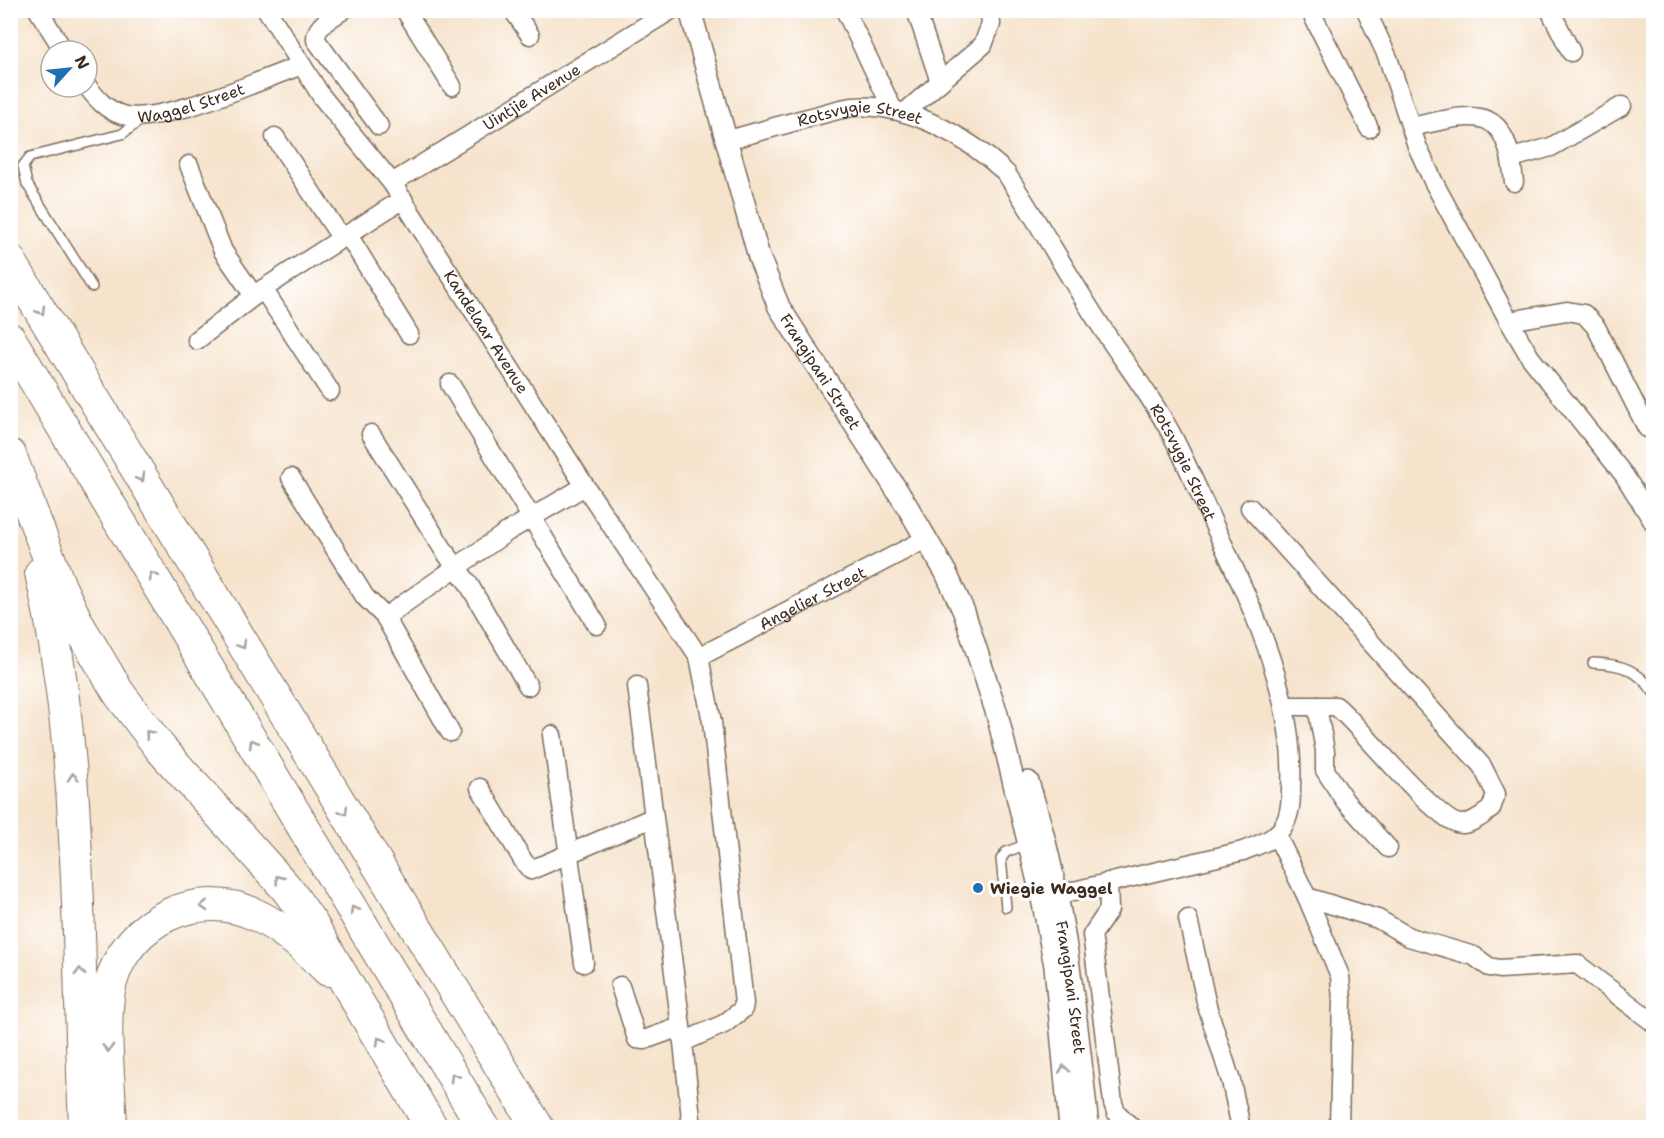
<svg xmlns="http://www.w3.org/2000/svg" width="1664" height="1138" viewBox="0 0 1664 1138" font-family="'Shantell Sans',sans-serif">
  <style>
    .lines { fill: none; stroke-linecap: round; stroke-linejoin: round }
    .service-casing { stroke: #7c6b5b; stroke-width: 12 }
    .minor-casing { stroke: #7c6b5b; stroke-width: 21 }
    .tertiary-casing { stroke: #7c6b5b; stroke-width: 24 }
    .motorway-casing { stroke: #7c6b5b; stroke-width: 34 }
    .service { stroke: #fff; stroke-width: 9 }
    .minor { stroke: #fff; stroke-width: 18 }
    .tertiary { stroke: #fff; stroke-width: 21 }
    .motorway { stroke: #fff; stroke-width: 32 }
    .oneway { stroke: #a79f9a }
    .poi-dot { fill: #1f6fb2; stroke: #fff; stroke-width: 2 }
    .labels { text-anchor: middle; dominant-baseline: central; stroke-width: 6; stroke-linejoin: round; paint-order: stroke }
    .street-label { font-size: 16px; fill: #3b2a1e; stroke: #fff }
    .poi-label { font-size: 16px; font-weight: bold; fill: #3b2a1e; stroke: #fff; text-anchor: start }
  </style>
  <rect width="100%" height="100%" fill="#fff"/>
  <filter id="ink" filterUnits="userSpaceOnUse"><feTurbulence type="fractalNoise" baseFrequency=".0167" numOctaves="2"/><feDisplacementMap in="SourceGraphic" scale="12" xChannelSelector="R" yChannelSelector="G"/><feConvolveMatrix kernelMatrix="1 2 1 2 8 2 1 2 1" color-interpolation-filters="sRGB"/></filter>
  <filter id="wash" filterUnits="userSpaceOnUse"><feTurbulence type="fractalNoise" baseFrequency=".008" numOctaves="4" result="noise"/><feDisplacementMap in="SourceGraphic" scale="24" xChannelSelector="R" yChannelSelector="G"/><feGaussianBlur stdDeviation="1.35" result="paint"/><feColorMatrix in="noise" values="0 0 0 0 0 0 0 0 0 0 0 0 0 0 0 0 0 1.4 0 .05"/><feComposite in="paint" operator="in"/></filter>
  <g filter="url(#wash)">
    <rect width="100%" height="100%" fill="#f6e3cc"/>
  </g>
  <g filter="url(#ink)">
    <g class="lines">
      <defs>
        <g id="service">
          <path d="M92,287l-65,-103 -4,-18 7,-9 92,-23 22,-16"/>
          <path d="M1593,663c28,1 45,6 61,30"/>
          <path d="M1006,907l-5,-48 5,-7 24,-9"/>
        </g>
        <g id="minor">
          <path d="M38,10l26,41"/>
          <path id="s1" d="M267,10l55,87 70,86 193,303 114,171 13,65 32,281 -1,6 -19,15 -41,18 9,86"/>
          <path d="M343,10c-11,8 -28,15 -27,30l63,86"/>
          <path d="M405,10l47,76"/>
          <path d="M513,10l17,25"/>
          <path d="M845,10l48,100"/>
          <path d="M916,10l24,72"/>
          <path d="M1310,10l59,118"/>
          <path d="M1366,10l22,48 29,88 17,37 75,138 21,36 94,118 30,48"/>
          <path d="M1550,10l21,42"/>
          <path id="s2" d="M87,86c9,12 19,24 35,29 38,11 140,-36 180,-50"/>
          <path d="M904,113l79,-68 8,-21 -1,-14"/>
          <path d="M1411,127c65,-14 95,-26 103,55"/>
          <path d="M275,137l67,102"/>
          <path id="s3" d="M728,140c26,-7 53,-15 80,-22 15,-4 30,-9 45,-11 53,-5 115,30 153,66 35,53 65,108 100,161 23,35 48,66 67,103 15,29 28,60 42,90 38,82 81,170 76,262 0,14 -1,28 -9,39 -9,13 -25,17 -39,23l-199,47"/>
          <path d="M1512,158l39,-11 71,-41"/>
          <path d="M189,165l34,86 31,45"/>
          <path id="s4" d="M392,183l279,-173"/>
          <path d="M348,235l61,99"/>
          <path d="M263,289l67,102"/>
          <path d="M1509,321l58,-10 17,3 12,13 51,101"/>
          <path d="M197,340l66,-51 140,-90"/>
          <path d="M450,384l147,241"/>
          <path d="M371,434l74,118 23,31 60,103"/>
          <path d="M291,478l74,119 20,20"/>
          <path d="M1250,508l232,258 14,28 -5,15c-8,6 -18,14 -28,15 -24,3 -104,-100 -127,-118h-51"/>
          <path id="s5" d="M699,657l227,-118"/>
          <path d="M637,686l46,356"/>
          <path d="M1317,706l8,45v19l20,31 43,47"/>
          <path d="M450,732l-65,-115 122,-85 78,-46"/>
          <path d="M552,735l32,228"/>
          <path d="M480,788l44,74 7,8 121,-52"/>
          <path d="M1276,834l31,63 33,79 2,24 -3,128"/>
          <path d="M1108,882l1,28 -17,25 1,6 20,162 3,9 16,16"/>
          <path d="M1307,897l71,22 31,18 65,19 15,11 11,2 77,-5 77,59"/>
          <path d="M1188,919l19,87 24,75 10,47"/>
          <path d="M620,986l17,53 7,1 36,-13"/>
        </g>
        <g id="tertiary">
          <path id="s6" d="M690,10l69,247 20,50 128,199 39,67 18,39 33,102 45,184 13,68 15,162"/>
          <path id="s7" d="M1028,782c36,112 48,229 60,346"/>
        </g>
        <g id="motorway">
          <path d="M10,261l528,867"/>
          <path d="M10,339l474,789"/>
          <path d="M10,455l50,132 19,39 39,66 43,57 127,141 23,33 121,205"/>
          <path d="M41,573c42,182 36,369 44,555"/>
          <path d="M111,1128c-1,-39 -10,-111 0,-146 17,-61 86,-95 145,-67 27,13 51,34 72,55"/>
        </g>
      </defs>
      <use href="#service" class="service-casing"/>
      <use href="#minor" class="minor-casing"/>
      <use href="#tertiary" class="tertiary-casing"/>
      <use href="#motorway" class="motorway-casing"/>
      <use href="#service" class="service"/>
      <use href="#minor" class="minor"/>
      <use href="#tertiary" class="tertiary"/>
      <use href="#motorway" class="motorway"/>
    </g>
    <defs><path id="oneway-chevron" d="M-2-3.5L2.5 0L-2 3.5" fill="none" stroke-width="1.6" stroke-linecap="round" stroke-linejoin="round" transform="scale(1.5)"/></defs>
    <g class="oneway">
      <use href="#oneway-chevron" transform="translate(41 311) rotate(59)"/>
      <use href="#oneway-chevron" transform="translate(141 478) rotate(59)"/>
      <use href="#oneway-chevron" transform="translate(153 576) rotate(-121)"/>
      <use href="#oneway-chevron" transform="translate(242 645) rotate(58)"/>
      <use href="#oneway-chevron" transform="translate(149 734) rotate(-130)"/>
      <use href="#oneway-chevron" transform="translate(253 743) rotate(-121)"/>
      <use href="#oneway-chevron" transform="translate(73 777) rotate(-95)"/>
      <use href="#oneway-chevron" transform="translate(344 811) rotate(58)"/>
      <use href="#oneway-chevron" transform="translate(279 879) rotate(-128)"/>
      <use href="#oneway-chevron" transform="translate(204 906) rotate(177)"/>
      <use href="#oneway-chevron" transform="translate(354 910) rotate(-121)"/>
      <use href="#oneway-chevron" transform="translate(80 972) rotate(-91)"/>
      <use href="#oneway-chevron" transform="translate(380 1041) rotate(-121)"/>
      <use href="#oneway-chevron" transform="translate(108 1048) rotate(88)"/>
      <use href="#oneway-chevron" transform="translate(1064 1069) rotate(-96)"/>
      <use href="#oneway-chevron" transform="translate(454 1077) rotate(-121)"/>
    </g>
  </g>
  <circle class="poi-dot" cx="978" cy="888" r="6"/>
  <g class="labels">
    <g class="street-label">
      <text stroke="none"><textPath href="#s4" startOffset="164">Uintjie Avenue</textPath></text>
      <text stroke="none"><textPath href="#s2" startOffset="117">Waggel Street</textPath></text>
      <text stroke="none"><textPath href="#s3" startOffset="136">Rotsvygie Street</textPath></text>
      <text stroke="none"><textPath href="#s1" startOffset="390">Kandelaar Avenue</textPath></text>
      <text stroke="none"><textPath href="#s6" startOffset="387">Frangipani Street</textPath></text>
      <text stroke="none"><textPath href="#s3" startOffset="640">Rotsvygie Street</textPath></text>
      <text stroke="none"><textPath href="#s5" startOffset="128">Angelier Street</textPath></text>
      <text stroke="none"><textPath href="#s7" startOffset="210">Frangipani Street</textPath></text>
    </g>
    <g class="poi-label">
      <text x="990" y="888">Wiegie Waggel</text>
    </g>
  </g>
  <rect width="1664" height="1138" fill="none" stroke="#fff" stroke-width="36"/>
  <g transform="translate(69 69) rotate(63)"><circle r="28" fill="#ffffff" stroke="#b1aaa5" stroke-width="1.5"/>
  <path d="M0-4.5L10 22L0 15L-10 22Z" fill="#1f6fb2"/>
  <text y="-9" font-size="16" font-weight="bold" text-anchor="middle" fill="#3b2a1e">N</text>
  </g>
</svg>
